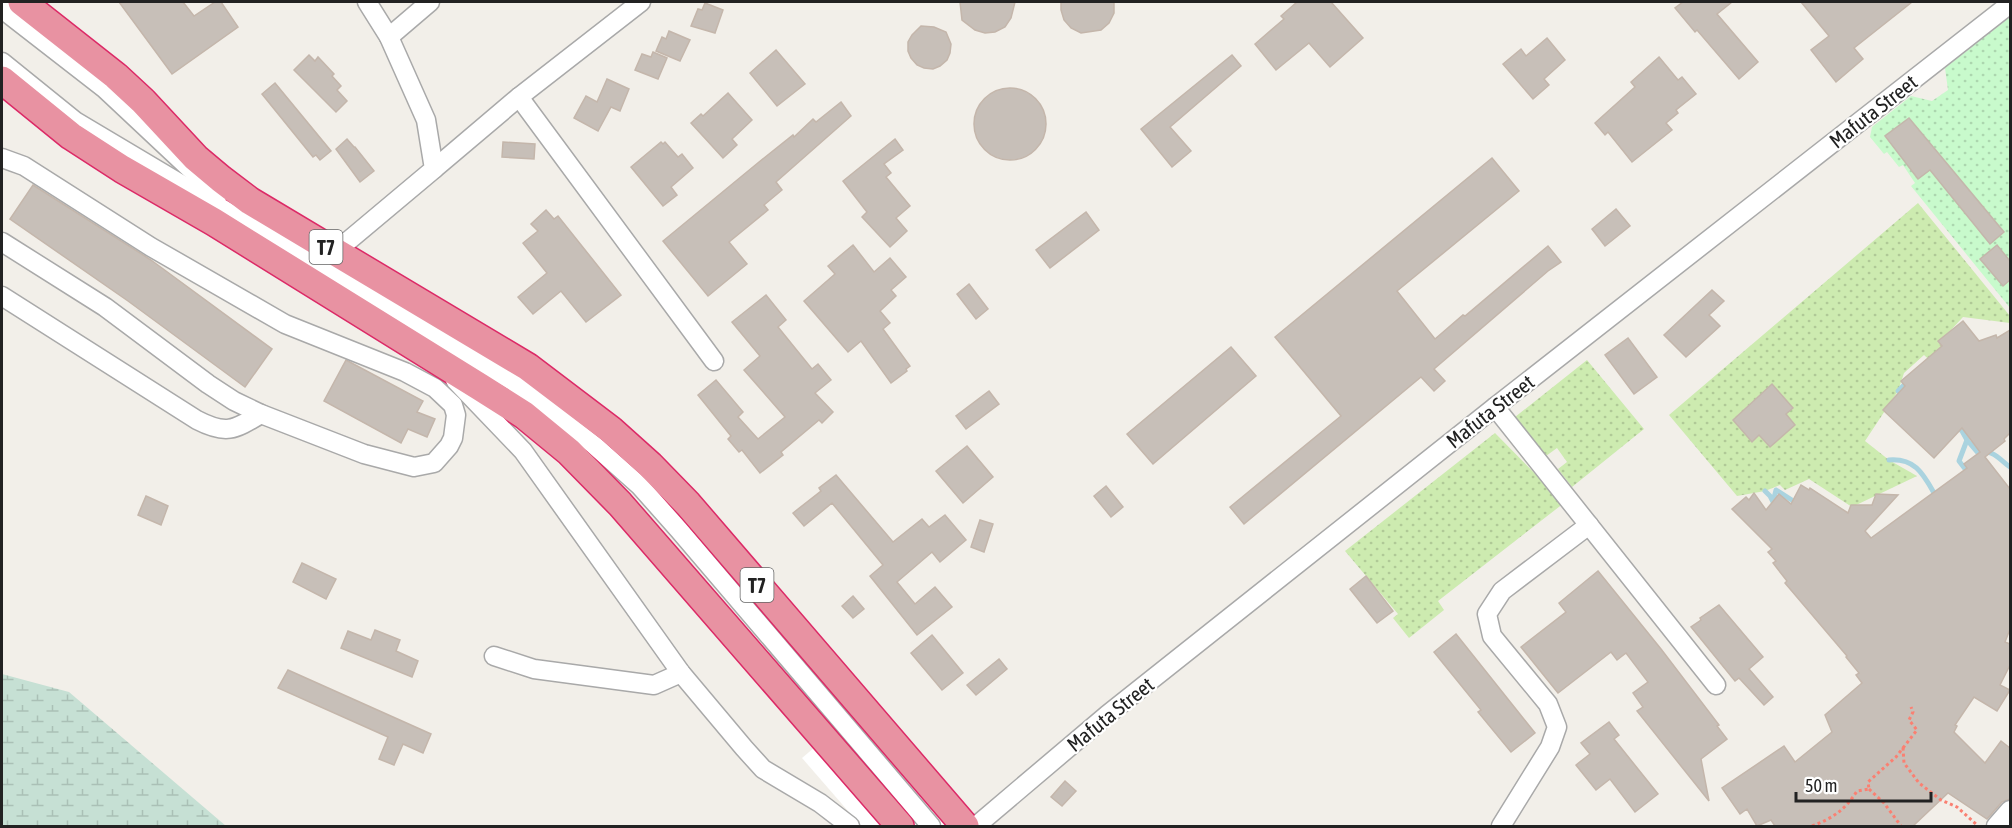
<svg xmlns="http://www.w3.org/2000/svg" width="2012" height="828" viewBox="0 0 2012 828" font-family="'Asap Condensed',sans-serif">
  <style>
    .grass { fill: url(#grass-dots) }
    .wetland { fill: url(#wetland-marsh) }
    .park { fill: url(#park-dots) }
    .pier { fill: #fff }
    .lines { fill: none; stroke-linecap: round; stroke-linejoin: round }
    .stream { stroke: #aad3df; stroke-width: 5 }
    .building { fill: #c7bfb8; stroke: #c4b6ab; stroke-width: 1.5 }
    .minor-casing { stroke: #a9a9a9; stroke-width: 21 }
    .highway-casing { stroke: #dc2a67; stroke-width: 30 }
    .path { stroke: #fa8072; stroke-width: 3; stroke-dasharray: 3 3; stroke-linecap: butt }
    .minor { stroke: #fff; stroke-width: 18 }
    .highway { stroke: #e892a2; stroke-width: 27 }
    .labels { text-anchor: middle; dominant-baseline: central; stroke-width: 4.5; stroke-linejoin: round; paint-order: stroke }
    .shield { fill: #fff; stroke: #646464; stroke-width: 1.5 }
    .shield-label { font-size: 20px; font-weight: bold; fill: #222 }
    .street-label { font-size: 21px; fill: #222; stroke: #fff }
  </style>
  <defs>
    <pattern id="grass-dots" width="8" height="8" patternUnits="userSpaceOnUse" patternTransform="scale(1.5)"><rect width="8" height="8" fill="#cdebb0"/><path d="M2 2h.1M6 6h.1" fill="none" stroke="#b0c997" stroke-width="1.8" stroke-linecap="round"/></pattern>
    <pattern id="wetland-marsh" width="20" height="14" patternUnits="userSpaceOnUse" patternTransform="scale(1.5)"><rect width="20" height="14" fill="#c6e0d4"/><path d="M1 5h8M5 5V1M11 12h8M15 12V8" fill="none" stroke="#aac0b6"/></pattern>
    <pattern id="park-dots" width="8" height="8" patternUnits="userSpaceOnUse" patternTransform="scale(1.5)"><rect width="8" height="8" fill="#c8facc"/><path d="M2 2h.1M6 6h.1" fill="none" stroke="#acd6af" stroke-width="1.8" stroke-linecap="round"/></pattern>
  </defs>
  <rect width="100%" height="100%" fill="#f2efe9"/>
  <g class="grass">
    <path d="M1918,203l92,113v7l-47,-6 -24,26 17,23 -12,8 -20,-19 -20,18 -6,18 -33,50 24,19 28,16 -65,31 -43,-28 -24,11 -5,-5 -15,6 -28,5 -68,-81z"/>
    <path d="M1587,360l57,69 -72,58 -14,-18 9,-7 -10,-14 -11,8 -31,-39z"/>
    <path d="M1495,433l69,70 -126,98 6,9 -35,28 -16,-20 5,-4 -53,-63z"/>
  </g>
  <path class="wetland" d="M2,674l67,18 157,134h-224z"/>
  <path class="park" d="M2010,17v291l-99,-122 4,-3 -12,-18 -4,2 -12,-15 -3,2 -14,-17 2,-10 39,-31 21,5 16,-11 -3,-22z"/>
  <path class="pier" d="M870,700l109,126h-118l-59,-68z"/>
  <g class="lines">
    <g class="stream">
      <path d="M1898,391l7,-7 5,4"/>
      <path d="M1956,427l6,4 5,9 -8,21 10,13"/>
      <path d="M1967,440l11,13c14,-5 22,7 32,14"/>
      <path d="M1889,460c28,-2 35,16 48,38"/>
      <path d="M1765,491l5,5 3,6 3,-12 22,14"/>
    </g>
  </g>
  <g class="building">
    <path d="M119,2h64l11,14 21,-14h6l17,25 -66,47z"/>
    <path d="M960,2h55l-4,16 -6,9 -10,5 -10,1 -10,-3 -13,-10z"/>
    <path d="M1061,2h53v11l-5,10 -8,7 -20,3 -10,-5 -7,-8 -3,-10z"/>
    <path d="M1297,2h34l32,36 -33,29 -21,-24 -33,27 -21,-26 29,-25 -3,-3z"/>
    <path d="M1683,2h49l-15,12 41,48 -19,17 -42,-49 -2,2 -20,-24z"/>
    <path d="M1801,2h111l-58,46 9,11 -27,23 -25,-32 18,-14z"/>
    <path d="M705,3l18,7 -8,23 -24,-7 7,-17 4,1z"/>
    <path d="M921,26l13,1 12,5 5,12 -1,9 -3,7 -7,6 -7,3 -9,-1 -7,-3 -6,-7 -3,-7v-9l4,-7z"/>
    <path d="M669,31l21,9 -10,21 -24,-10 6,-14 4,2z"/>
    <path d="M1547,38l18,22 -21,19 5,6 -16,14 -30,-35 18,-15 5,7z"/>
    <path d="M776,50l29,34 -28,22 -27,-33z"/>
    <path d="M653,52l14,6 -9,21 -23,-9 7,-16 9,3z"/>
    <path d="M309,55l6,6 3,-4 16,17 -2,2 9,10 -4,4 10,11 -11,11 -42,-42z"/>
    <path d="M1232,55l9,11 -71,61 21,24 -19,16 -31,-38z"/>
    <path d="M1659,57l19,23 4,-3 14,17 -20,16 2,3 -12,10 6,7 -40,32 -24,-30 -3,3 -10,-12 40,-36 -4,-5z"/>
    <path d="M607,79l22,10 -9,22 -9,-4 -13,24 -24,-13 12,-22 11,6z"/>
    <path d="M275,83l56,68 -11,9 -4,-5 -3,2 -51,-63z"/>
    <circle cx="1010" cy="124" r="36"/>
    <path d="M728,93l24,27 -20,19 5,6 -14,13 -32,-35 10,-9 2,2z"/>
    <path d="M841,102l10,14 -75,66 6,8 -18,15 4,5 -39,32 18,22 -39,32 -45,-55 96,-79 34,-27 1,2 19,-18 3,3z"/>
    <path d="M1909,118l95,114 -14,12 -60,-74 -12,9 -33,-43z"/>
    <path d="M347,139l7,8h1l19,24 -14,11 -24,-33z"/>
    <path d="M895,139l8,11 -19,14 7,9 -5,4 24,29 -14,12 11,13 -17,16 -28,-30 5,-5 -24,-31z"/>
    <path d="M503,142l32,2 -1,15 -32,-2z"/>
    <path d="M661,142l2,2 2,-2 13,15 4,-3 11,14 -22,19 6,8 -14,11 -32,-39z"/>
    <path d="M1492,158l27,33 -122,100 38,48 28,-24 2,1 83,-70 13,16 -13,9 -114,98 11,12 -11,10 -13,-14 -177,147 -14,-17 111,-91 -66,-79z"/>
    <path d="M33,185l118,75 121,89 -27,38 -117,-86 -118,-82z"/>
    <path d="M1616,209l14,17 -25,20 -13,-17z"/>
    <path d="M546,210l8,9 4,-3 63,79 -35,27 -25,-31 -28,23 -15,-17 29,-24 -24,-30 15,-12 -7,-7z"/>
    <path d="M1086,212l13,18 -49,38 -14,-18z"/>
    <path d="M853,245l21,27 16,-14 16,19 -15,13 5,6 -16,15 10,12 -7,6 27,37 -4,3 1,2 -16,12 -30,-42 -13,11 -44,-51 31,-27 -7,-8z"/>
    <path d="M1997,245l13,16v19l-7,6 -23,-27z"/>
    <path d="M969,284l19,25 -12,10 -19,-25z"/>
    <path d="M1712,290l12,11 -15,14 11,11 -34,31 -22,-22z"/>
    <path d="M766,295l20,25 -8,7 34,42 6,-5 13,16 -16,13 18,19 -11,11 -3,-3 -38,32 2,3 -23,18 -18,-23 -3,2 -11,-13 3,-3 -33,-41 18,-15 27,32 -5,5 20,22 27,-22 -41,-47 16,-14 -28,-34z"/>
    <path d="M1963,321l16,20 17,-6 1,3 13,-8v103l-6,6 1,2 -20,16 25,32v140l-5,13 5,2v21l-10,20 10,5 -13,21 -23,-14 -19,28 2,1 -3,6 31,31 16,-22 9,7v51l-8,3 -15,17 -39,-26 -35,33h-138l-4,-6 -14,6 -10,-17 -7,5 -18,-26 62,-42 11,16 37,-30 -7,-17 37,-32 -6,-8 3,-2 -13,-16 1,-1 -62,-73 2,-2 -14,-18 3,-2 -8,-9 4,-3 -40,-40 14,-12 3,3 5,-7 12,17 13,-16 12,10 10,-19 8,5 1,-2 38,25 3,-8h21l4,-11 22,1 -33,36 6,7 96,-70 -3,-4 16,-12 -18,-24 -28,30 -51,-48 22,-24 -4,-5 41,-35 -4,-5z"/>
    <path d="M1628,338l29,39 -23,17 -29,-39z"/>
    <path d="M1231,347l25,29 -103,88 -26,-30z"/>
    <path d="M346,360l77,41 -6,11 18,7 -8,18 -19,-8 -7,14 -77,-42z"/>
    <path d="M1772,384l21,24 -7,6 9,11 -25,22 -11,-12 -7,7 -19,-22z"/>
    <path d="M989,391l10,13 -33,25 -10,-13z"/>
    <path d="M967,446l26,31 -30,26 -27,-32z"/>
    <path d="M836,475l57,67 29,-23 7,8 16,-12 21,25 -26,22 -8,-10 -35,30 18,22 20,-17 17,20 -35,28 -47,-59 13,-11 -51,-62 -28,23 -11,-13 28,-22 -2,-3z"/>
    <path d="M1106,486l17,21 -12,10 -17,-21z"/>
    <path d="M146,496l22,10 -7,19 -23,-10z"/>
    <path d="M980,520l13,4 -9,28 -13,-5z"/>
    <path d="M302,563l34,16 -10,20 -33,-17z"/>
    <path d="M1598,571l63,78 58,76 -2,1 10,13 -26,20 8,42 -72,-90 6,-4 -10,-14 15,-11 -22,-29 -9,7 -6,-8 -53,41 -37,-46 45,-35 -7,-9z"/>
    <path d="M1366,576l27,35 -16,12 -27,-34z"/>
    <path d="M853,596l11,13 -11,9 -11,-12z"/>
    <path d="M1719,605l44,52 -14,12 24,28 -9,8 -25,-27 -4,3 -44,-54 10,-7 -1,-2z"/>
    <path d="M375,630l25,10 -4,11 22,10 -6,16 -71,-29 7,-17 23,9z"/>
    <path d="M1456,634l79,99 -24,19 -33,-40 3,-2 -47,-58z"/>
    <path d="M932,635l31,38 -21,17 -31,-37z"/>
    <path d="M999,659l8,10 -31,26 -9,-10z"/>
    <path d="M288,670l143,64 -8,19 -20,-9 -9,21 -15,-6 9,-22 -110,-49z"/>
    <path d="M1609,722l10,13 -5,4 44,55 -23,18 -25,-33 -14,11 -20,-25 14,-11 -9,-11z"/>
    <path d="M1065,781l11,10 -14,15 -11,-9z"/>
  </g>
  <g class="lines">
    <defs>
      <g id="minor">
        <path d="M2,9l103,80 113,106"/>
        <path d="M389,37l41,-35"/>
        <path d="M2,62l73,59 437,260 82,64 46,41 39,44 252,296"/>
        <path d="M519,97l195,264"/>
        <path d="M2,158l22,8 127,81 134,77 120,48 30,16 18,17 3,10 -3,23 -4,8 -15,17 -20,4 -50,-13 -103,-40 -27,-13 -26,-17 -103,-77 -103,-65"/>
        <path d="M434,169l85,-72 122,-95"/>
        <path d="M335,252l99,-83 -8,-49 -37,-83 -22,-35"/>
        <path d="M2,296l195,124c29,15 37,10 64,-6"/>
        <path d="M455,380l68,71 158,222 63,75 19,21 57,34 30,23"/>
        <path d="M1495,407l221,278"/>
        <path d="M494,656l40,13 120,16 27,-12"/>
        <path d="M976,826l131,-111 388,-308 515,-403"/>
        <path d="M1501,826l49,-79 7,-20 -9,-23 -56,-68 -5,-22 15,-23 87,-66"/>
        <path d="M1996,826l14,-16"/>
      </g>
      <g id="highway">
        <path d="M22,2l94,74 27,25 53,57 25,21 29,22 278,166 83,63 39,35 38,39 277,322"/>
        <path d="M2,80l69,56 51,33 92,53 266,165 44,28 45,37 51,52 280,322"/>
      </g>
    </defs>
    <use href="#minor" class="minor-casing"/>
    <use href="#highway" class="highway-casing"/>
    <g class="path">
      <path d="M1903,748l14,-18 -8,-10 4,-8 -2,-5"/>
      <path d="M1869,789l15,14 17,23"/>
      <path d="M1812,826c21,-8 33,-16 45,-35l12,-2 -1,-7 28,-25 7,-9 1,15 15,20 22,17 16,7 21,19"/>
    </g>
    <use href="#minor" class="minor"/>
    <use href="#highway" class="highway"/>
  </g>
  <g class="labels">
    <g class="shield">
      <rect x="309.5" y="230" width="33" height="34" rx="4.5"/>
      <rect x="740.5" y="568" width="33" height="34" rx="4.5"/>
    </g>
    <g class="shield-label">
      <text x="326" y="247">T7</text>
      <text x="757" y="585">T7</text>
    </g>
    <g class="street-label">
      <text transform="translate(1873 111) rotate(-38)">Mafuta Street</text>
      <text transform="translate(1490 411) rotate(-38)">Mafuta Street</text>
      <text transform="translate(1110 714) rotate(-39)">Mafuta Street</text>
    </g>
  </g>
  <rect width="2012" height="828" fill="none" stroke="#222222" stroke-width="6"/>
  <path d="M1796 792v9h135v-9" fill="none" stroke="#222222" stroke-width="3"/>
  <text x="1805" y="792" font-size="18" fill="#222222" stroke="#ffffff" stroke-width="4.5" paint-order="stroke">50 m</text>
</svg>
